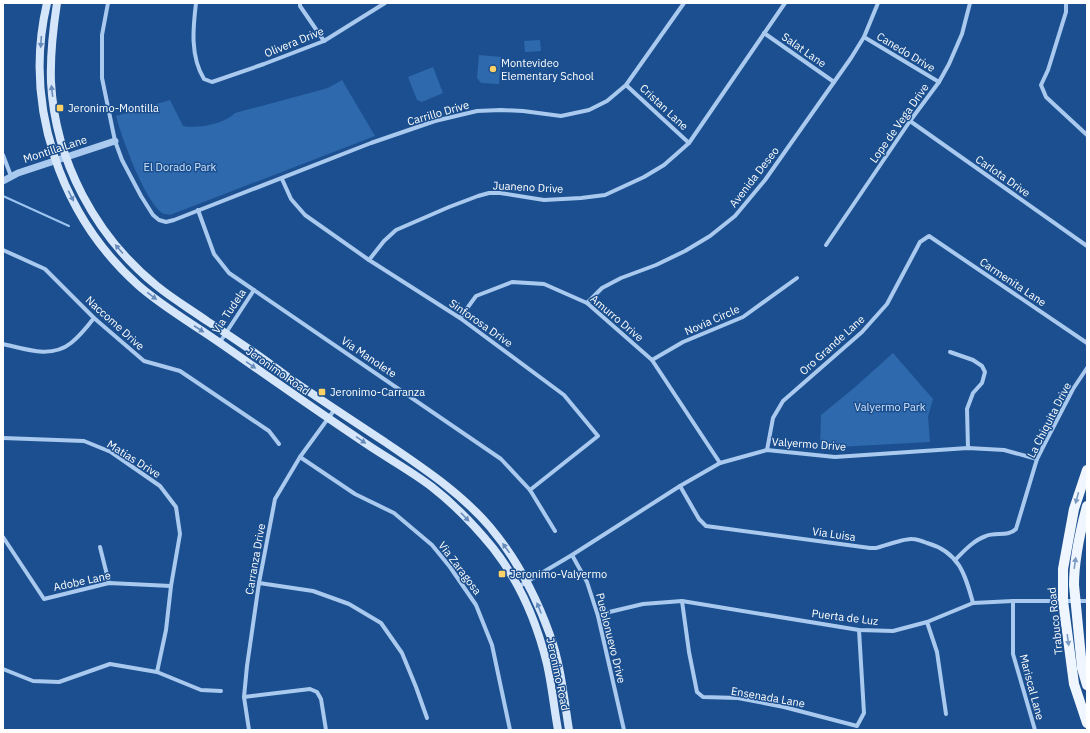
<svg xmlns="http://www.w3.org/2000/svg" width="1090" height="733" viewBox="0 0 1090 733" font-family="'IBM Plex Sans',sans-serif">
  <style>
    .green { fill: #2e69ad }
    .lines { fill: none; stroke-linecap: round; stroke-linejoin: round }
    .stream { stroke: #9cc4f0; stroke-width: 2 }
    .minor { stroke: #a9c9ee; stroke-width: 4 }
    .tertiary { stroke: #a9c9ee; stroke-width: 7 }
    .secondary { stroke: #d6e6fa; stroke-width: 8 }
    .primary { stroke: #f0f6ff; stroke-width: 10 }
    .oneway { fill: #668bba }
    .oneway2 { fill: #7b9ac1 }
    .poi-dot { fill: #ffd166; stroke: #1b4f8f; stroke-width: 1.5 }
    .labels { text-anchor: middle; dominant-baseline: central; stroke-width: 3; stroke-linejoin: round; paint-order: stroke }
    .street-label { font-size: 11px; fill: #fff; stroke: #1b4f8f }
    .poi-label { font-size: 11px; fill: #fff; stroke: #1b4f8f; text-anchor: start }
    .park-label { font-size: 11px; fill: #cfe3fa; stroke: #1b4f8f }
  </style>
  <rect width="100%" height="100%" fill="#1b4f8f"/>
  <g class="green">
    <path d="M540,40l1,11 -16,1 -1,-11z"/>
    <path d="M479,55l22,2 -2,27 -18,-1 -4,-5z"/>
    <path d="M433,67l10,26 -21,9 -5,-2 -9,-23z"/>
    <path d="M342,80l33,56 -205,79c-2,-1 -5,-1 -6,-1 -18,-9 -43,-78 -48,-98l54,-16 13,26c15,3 41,-2 52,-13l93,-25z"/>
    <path d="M893,353l40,46 -5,18 2,25 -110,6 1,-33 33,-27z"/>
  </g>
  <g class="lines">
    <path class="stream" d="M3,196l66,30"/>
    <g class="minor">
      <path d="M108,3l-6,32v43l13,63 7,19 19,36 12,19 6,5 7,2 8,-2 197,-77 64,-22 42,-10 24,-1 22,1 38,5 28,-6 18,-9 19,-16 58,-82"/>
      <path d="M196,3c-3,25 -6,53 8,76l8,3 52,-18 60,-23 61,-38"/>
      <path d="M300,3v3l24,35"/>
      <path d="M1066,3v9l-18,58 -7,15 5,12 41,38"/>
      <path d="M764,33l70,49"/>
      <path d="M864,37l75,45"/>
      <path d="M626,85l63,58"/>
      <path d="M910,121l177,125"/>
      <path d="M3,155l8,21"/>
      <path d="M282,179l9,20 14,16 64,45 91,58 104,77 34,41 -68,54"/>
      <path d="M198,210l16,44 15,19 272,186 29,31 25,41"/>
      <path d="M826,245l84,-124 29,-39 10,-18 13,-30 8,-31"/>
      <path d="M3,250l42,19 49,49 50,43 36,10 89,60 10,13"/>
      <path d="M369,260l15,-19 12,-11 53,-23 29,-11 11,-3h11l44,7 37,-2 24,-3 39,-18 20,-12 25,-22 96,-140"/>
      <path d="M587,303l15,-15 19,-10 35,-13 29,-14 25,-15 25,-20 30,-36 86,-122 13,-21 14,-34"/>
      <path d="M460,318l16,-22 36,-14 32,2 43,19 65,57 68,103"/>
      <path d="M220,342l34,-52"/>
      <path d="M3,344c22,5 48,15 68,-1 9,-7 16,-16 23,-25"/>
      <path d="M950,352l23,8 9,6 3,6 -3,11 -9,10 -6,16 1,39"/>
      <path d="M652,360l31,-18 60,-25 54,-39"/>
      <path d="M3,438l81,3 27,11 49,34 16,21 4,27 -9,52 -5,44 -9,42"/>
      <path d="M767,450l6,-32 10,-17 79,-69 25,-28 33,-62 9,-6 158,107"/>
      <path d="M300,457l55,37 39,19 38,32 18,22 26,38 16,40 18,85"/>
      <path d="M680,486l19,33 7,7 164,22h6c8,-2 29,-10 36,-9 5,0 10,2 15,4 32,9 38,31 46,60"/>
      <path d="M3,537l41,62 65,-16 62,3"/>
      <path d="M100,547l9,36"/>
      <path d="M572,555l15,27 11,34 26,114"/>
      <path d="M956,559c8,-8 18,-19 30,-23 10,-4 22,1 30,-7l21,-70 7,-14 29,-56 14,-21"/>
      <path d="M259,583l54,8 36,13 32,19 21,30 14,34 11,31"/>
      <path d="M518,587l54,-32 108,-69 40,-23 47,-13 68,7 133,-9 36,2 33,9"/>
      <path d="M682,601l7,51 8,40 6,5 35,1 46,9 73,19 7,-13 -5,-83"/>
      <path d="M1013,601v53l22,76"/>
      <path d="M598,616l7,-3 38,-9 39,-3 177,29 34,1 34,-9 46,-19 40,-2h74"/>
      <path d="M927,622l10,30 9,62"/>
      <path d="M3,669l30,12 26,1 51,-18 47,8 44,18 20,1"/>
      <path d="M244,697l66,-8 7,3 4,7 5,31"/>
      <path d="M249,730l-5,-33 3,-31 12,-83 16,-84 25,-42 35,-48"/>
    </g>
    <path class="tertiary" d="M3,181l15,-8 97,-32"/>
    <g class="secondary">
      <path d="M47,3c-24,102 13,212 91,282 26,23 57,40 85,60 47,33 94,66 142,98 22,15 46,28 67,44 23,18 43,39 61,61 26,33 44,75 54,116 5,22 7,44 11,66"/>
      <path d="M57,3c-4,26 -7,52 -6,79 4,79 45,155 106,204 16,13 33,23 50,35 28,18 56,37 82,57 32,22 64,43 96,64 38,26 75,50 105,85 27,32 46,69 60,108 11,30 14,64 19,95"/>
    </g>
    <g class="primary">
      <path d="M1087,470l-13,39 -11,60v32l11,83 13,39"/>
      <path d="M1087,506c-7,26 -13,52 -13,79l8,83 5,17"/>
    </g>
  </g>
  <defs><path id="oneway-solid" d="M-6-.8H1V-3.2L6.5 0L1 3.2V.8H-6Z"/></defs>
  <g class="oneway">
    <use href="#oneway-solid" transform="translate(41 42) rotate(94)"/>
    <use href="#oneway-solid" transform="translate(52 91) rotate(-97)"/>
    <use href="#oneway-solid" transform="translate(71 196) rotate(63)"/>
    <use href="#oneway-solid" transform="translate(119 249) rotate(-131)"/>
    <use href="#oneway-solid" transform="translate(152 296) rotate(37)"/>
    <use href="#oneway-solid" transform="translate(199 329) rotate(33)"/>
    <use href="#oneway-solid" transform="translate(251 365) rotate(35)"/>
    <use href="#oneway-solid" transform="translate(361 440) rotate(34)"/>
    <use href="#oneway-solid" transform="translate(465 517) rotate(46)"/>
    <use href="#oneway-solid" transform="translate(506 548) rotate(-126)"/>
    <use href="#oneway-solid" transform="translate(539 608) rotate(-112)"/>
  </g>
  <g class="oneway2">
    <use href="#oneway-solid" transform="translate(1077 498) rotate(105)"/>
    <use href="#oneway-solid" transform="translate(1075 563) rotate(-82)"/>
    <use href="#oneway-solid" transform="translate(1068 640) rotate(82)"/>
  </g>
  <g class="poi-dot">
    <circle cx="493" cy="69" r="4"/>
    <rect x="56" y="104" width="8" height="8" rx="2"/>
    <rect x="318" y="388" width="8" height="8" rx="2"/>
    <rect x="498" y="570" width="8" height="8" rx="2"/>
  </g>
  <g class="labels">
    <g class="street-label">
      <text transform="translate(294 42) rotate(-22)">Olivera Drive</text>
      <text transform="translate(804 50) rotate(35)">Salat Lane</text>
      <text transform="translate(906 52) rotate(31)">Canedo Drive</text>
      <text transform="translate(664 107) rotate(43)">Cristan Lane</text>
      <text transform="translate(438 113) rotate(-16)">Carrillo Drive</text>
      <text transform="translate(899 123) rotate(-55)">Lope de Vega Drive</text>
      <text transform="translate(55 149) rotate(-18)">Montilla Lane</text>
      <text transform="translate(1003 176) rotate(35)">Carlota Drive</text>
      <text transform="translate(754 177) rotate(-52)">Avenida Deseo</text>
      <text transform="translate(528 187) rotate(3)">Juaneno Drive</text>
      <text transform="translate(1013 282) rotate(34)">Carmenita Lane</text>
      <text transform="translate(229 311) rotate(-56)">Via Tudela</text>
      <text transform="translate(617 318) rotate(40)">Amurro Drive</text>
      <text transform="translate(712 320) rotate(-24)">Novia Circle</text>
      <text transform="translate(115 323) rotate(42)">Naccome Drive</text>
      <text transform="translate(481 323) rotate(35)">Sinforosa Drive</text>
      <text transform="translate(832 345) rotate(-42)">Oro Grande Lane</text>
      <text transform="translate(369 357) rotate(34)">Via Manolete</text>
      <text transform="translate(278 371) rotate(35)">Jeronimo Road</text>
      <text transform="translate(1049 420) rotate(-63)">La Chiquita Drive</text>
      <text transform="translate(809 444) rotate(4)">Valyermo Drive</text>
      <text transform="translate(134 459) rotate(32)">Matias Drive</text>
      <text transform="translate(834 534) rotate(8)">Via Luisa</text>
      <text transform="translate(255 559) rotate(-80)">Carranza Drive</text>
      <text transform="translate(460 568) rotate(53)">Via Zaragosa</text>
      <text transform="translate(82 581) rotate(-12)">Adobe Lane</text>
      <text transform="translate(845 617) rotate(7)">Puerta de Luz</text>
      <text transform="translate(1055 621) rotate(-96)">Trabuco Road</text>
      <text transform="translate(611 638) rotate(76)">Pueblonuevo Drive</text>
      <text transform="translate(558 674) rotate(78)">Jeronimo Road</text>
      <text transform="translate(1032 687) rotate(75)">Mariscal Lane</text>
      <text transform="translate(768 697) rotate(10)">Ensenada Lane</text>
    </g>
    <g class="poi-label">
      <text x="501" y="63">Montevideo<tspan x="501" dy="13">Elementary School</tspan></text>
      <text x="68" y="108">Jeronimo-Montilla</text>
      <text x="330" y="392">Jeronimo-Carranza</text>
      <text x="510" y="574">Jeronimo-Valyermo</text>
    </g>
    <g class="park-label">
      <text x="180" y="167">El Dorado Park</text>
      <text x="890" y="407">Valyermo Park</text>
    </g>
  </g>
  <rect width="1090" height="733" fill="none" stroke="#ffffff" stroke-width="8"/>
</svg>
